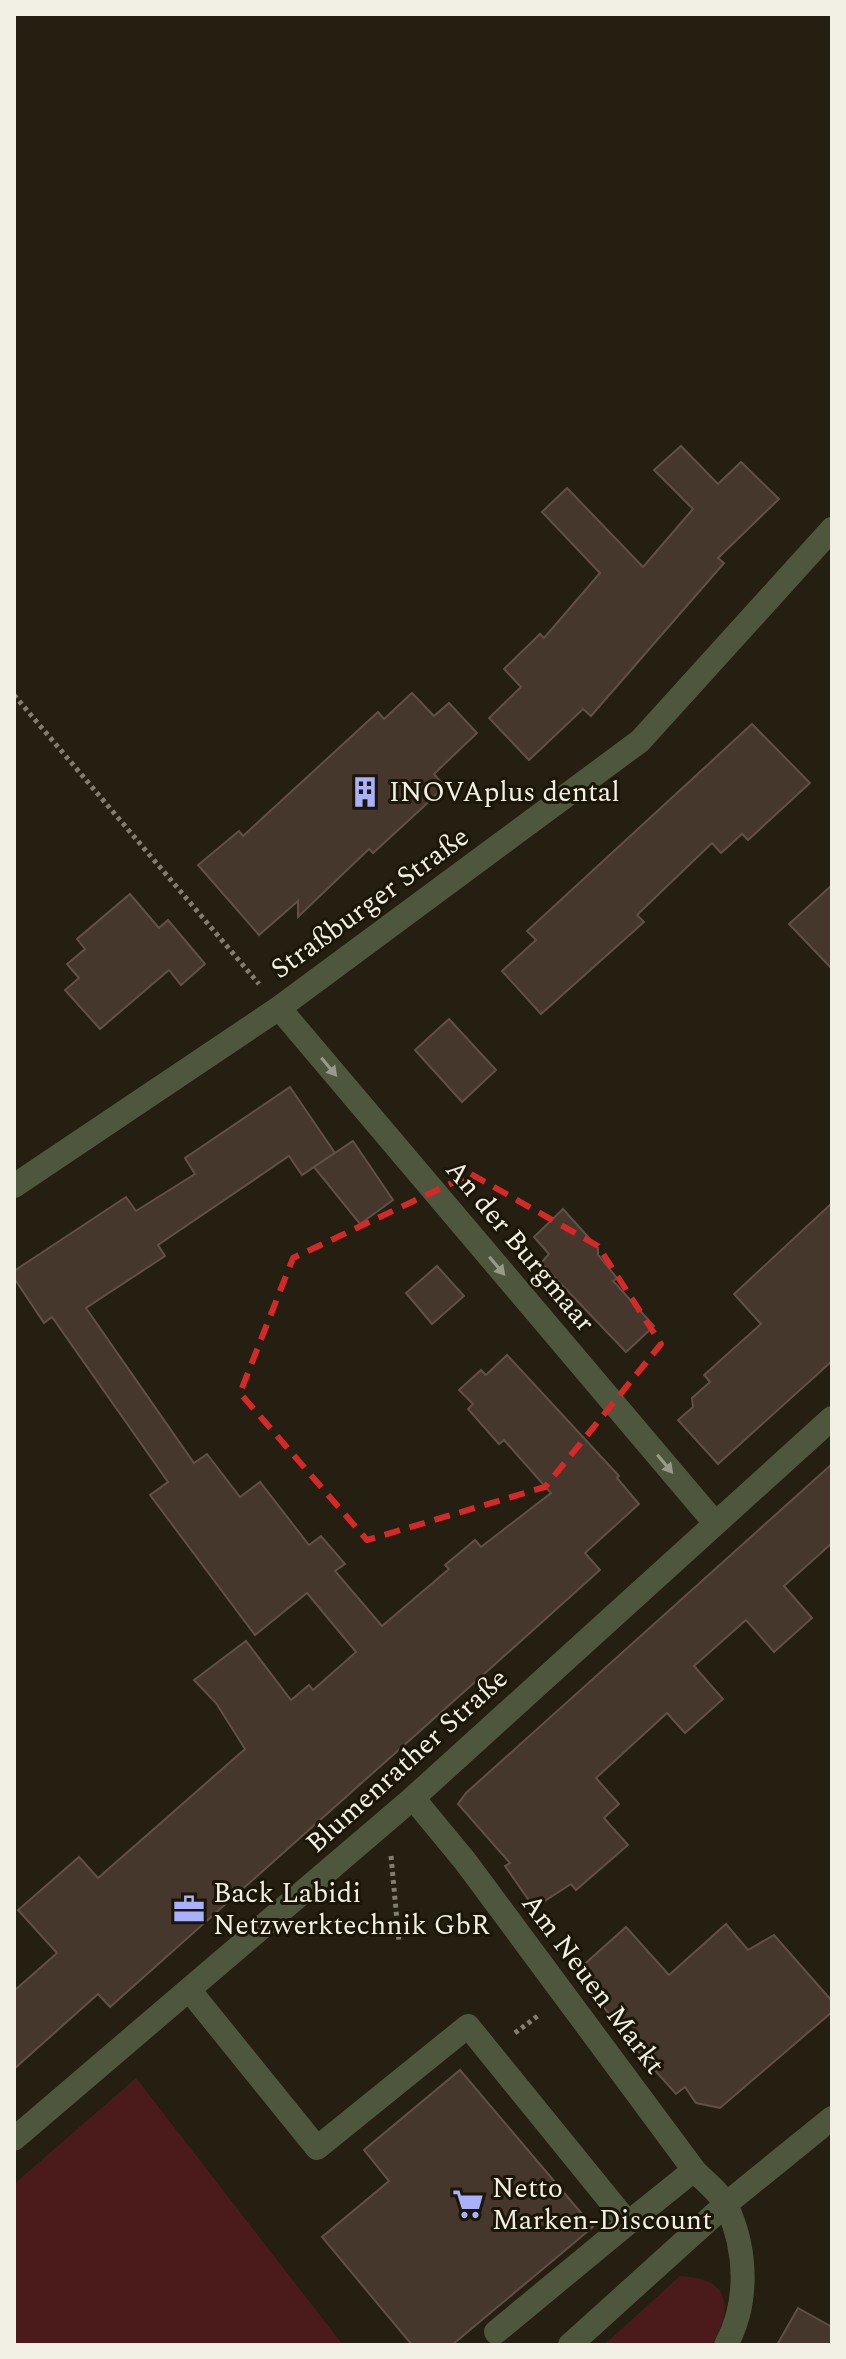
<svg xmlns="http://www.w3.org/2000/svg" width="846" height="2359" viewBox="0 0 846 2359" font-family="Spectral,serif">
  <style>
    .green { fill: #4b1b1b }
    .building { fill: #46372d; stroke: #605046; stroke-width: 2 }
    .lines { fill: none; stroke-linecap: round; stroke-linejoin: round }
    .path { stroke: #817d70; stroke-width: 5; stroke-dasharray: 4 4; stroke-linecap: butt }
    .minor { stroke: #4e573e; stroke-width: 24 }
    .oneway { fill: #989b89 }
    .marked { fill: none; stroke: #d62828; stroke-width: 6; stroke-dasharray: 16 10; stroke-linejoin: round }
    .labels { text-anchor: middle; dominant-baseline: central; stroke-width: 6; stroke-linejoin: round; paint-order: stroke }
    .poi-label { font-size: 28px; fill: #f2efe5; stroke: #1b1607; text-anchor: start }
    .street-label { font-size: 28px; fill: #f2efe5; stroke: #1b1607 }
  </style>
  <rect width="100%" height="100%" fill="#241f10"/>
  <g class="green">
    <path d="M136,2078l207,267h-329v-161z"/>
    <path d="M680,2276c50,2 54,31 32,69h-108z"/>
  </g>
  <g class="building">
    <path d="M681,446l37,38 23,-22 38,37 -61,59 6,5 -133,153 -8,-7 -54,51 -40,-42 32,-31 -17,-18 36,-35 4,4 56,-65 -58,-61 25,-24 76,79 50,-58 -39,-39z"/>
    <path d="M412,693l22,23 15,-13 28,30 -43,41 11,13 -72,66 -4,-4 -71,68v-16l-39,34 -61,-70 41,-34 4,5 135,-124 6,7z"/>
    <path d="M752,724l58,59 -62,57 -6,-6 -21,19 -9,-10 -75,72 7,7 -103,92 -39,-43 34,-31 -9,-9z"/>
    <path d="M832,885v84l-43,-45z"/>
    <path d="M130,894l29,34 9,-8 37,44 -24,21 -12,-15 -69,59 -35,-39 14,-12 -12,-14 18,-15 -8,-10z"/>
    <path d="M449,1019l47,51 -34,32 -47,-52z"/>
    <path d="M290,1087l45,66 -33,22 -13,-19 -131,89 7,11 -79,52 108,155 13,-9 33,43 20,-15 49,63 12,-9 24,28 -10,7 47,55 67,-57 -4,-4 30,-25 6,7 70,-54 -47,-53 -5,4 -31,-35 5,-5 -14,-14 22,-20 5,5 21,-20 112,121 -2,2 22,26 -54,49 15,17 -107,96 -383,341 -12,-13 -84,75v-78l43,-38 -39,-43 61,-53 19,21 147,-129 -29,-46 -22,-23 52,-39 45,59 18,-15 4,5 43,-38 -49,-59 -52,42 -105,-140 18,-13 -116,-165 -8,6 -30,-45v-7l112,-74 10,14 59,-37 -10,-16z"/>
    <path d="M353,1141l40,59 -33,24 -46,-57z"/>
    <path d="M832,1203v158l-114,103 -40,-44 15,-13 -1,-9 18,-16 -6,-7 57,-51 -27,-30z"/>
    <path d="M563,1209l35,39v7l19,23 -4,3 41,45 -28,26 -85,-89 8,-9 -15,-17z"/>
    <path d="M437,1266l27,30 -32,28 -26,-31z"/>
    <path d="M832,1464v79l-48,43 28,32 -38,34 -28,-32 -52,46 29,33 -38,34 -18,-20 -71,65 23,26 -15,14 24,27 -52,45 -5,-6 -37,24 -29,-42 5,-3 -52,-59 8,-11z"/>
    <path d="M726,1924l22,26 26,-15 58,66v11l-112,96 -24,-5 -11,-16 -9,7 -52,-58 -46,-66 48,-43 43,48z"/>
    <path d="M460,2070l133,157 -141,118h-40l-90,-108 67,-56 -25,-31z"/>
    <path d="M798,2308l34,19v18h-55z"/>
  </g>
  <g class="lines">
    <g class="path">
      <path d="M14,695l245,289"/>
      <path d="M391,1856l8,86"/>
      <path d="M515,2033l24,-18"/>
    </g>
    <g class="minor">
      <path d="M279,1008l436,515"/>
      <path d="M14,1186l265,-178 361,-267 192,-212"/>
      <path d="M413,1798l52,63 229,309c10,11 27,23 33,37 20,43 22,96 -1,138"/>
      <path d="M190,1991l127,157 151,-122 160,197 66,-53"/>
      <path d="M14,2139l399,-341 419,-380"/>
      <path d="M496,2332l132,-109"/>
      <path d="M570,2345l156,-141 106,-86"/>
    </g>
  </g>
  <defs><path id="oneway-solid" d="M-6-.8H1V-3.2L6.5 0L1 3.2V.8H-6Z" transform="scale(2)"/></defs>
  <g class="oneway">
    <use href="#oneway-solid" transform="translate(329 1067) rotate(50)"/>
    <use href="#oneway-solid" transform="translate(497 1266) rotate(50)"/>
    <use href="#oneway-solid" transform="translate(665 1464) rotate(50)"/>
  </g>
  <path class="marked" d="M471,1174l127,72 63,98 -116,143 -178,53 -127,-147 53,-135z"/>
  <defs>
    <symbol id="building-bare" viewBox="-9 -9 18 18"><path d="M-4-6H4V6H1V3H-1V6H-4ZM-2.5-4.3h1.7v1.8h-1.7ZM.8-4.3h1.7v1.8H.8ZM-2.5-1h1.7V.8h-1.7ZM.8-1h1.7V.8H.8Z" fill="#a9b0fc" stroke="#1b1607" stroke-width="2.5" paint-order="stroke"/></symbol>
    <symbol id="office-bare" viewBox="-9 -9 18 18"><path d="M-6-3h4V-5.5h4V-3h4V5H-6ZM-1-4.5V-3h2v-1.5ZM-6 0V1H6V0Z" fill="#a9b0fc" stroke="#1b1607" stroke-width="2.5" paint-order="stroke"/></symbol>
    <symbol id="supermarket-bare" viewBox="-9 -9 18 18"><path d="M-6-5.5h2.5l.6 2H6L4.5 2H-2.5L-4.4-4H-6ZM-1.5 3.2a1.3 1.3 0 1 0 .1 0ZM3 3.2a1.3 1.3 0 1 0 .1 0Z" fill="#a9b0fc" stroke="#1b1607" stroke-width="2.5" paint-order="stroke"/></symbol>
  </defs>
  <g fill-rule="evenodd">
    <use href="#building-bare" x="343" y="770" width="44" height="44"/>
    <use href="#office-bare" x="167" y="1887" width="44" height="44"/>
    <use href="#supermarket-bare" x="446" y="2182" width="44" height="44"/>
  </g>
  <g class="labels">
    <g class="poi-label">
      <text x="389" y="792">INOVAplus dental</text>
      <text x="213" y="1893">Back Labidi<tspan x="213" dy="32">Netzwerktechnik GbR</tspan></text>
      <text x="492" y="2188">Netto<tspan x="492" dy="32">Marken-Discount</tspan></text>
    </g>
    <g class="street-label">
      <text transform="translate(370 903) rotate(-36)">Straßburger Straße</text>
      <text transform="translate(520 1246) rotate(50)">An der Burgmaar</text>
      <text transform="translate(407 1761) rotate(-42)">Blumenrather Straße</text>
      <text transform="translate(593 1984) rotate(53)">Am Neuen Markt</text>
    </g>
  </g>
  <rect width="846" height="2359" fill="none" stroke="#f2efe5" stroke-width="32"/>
</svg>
